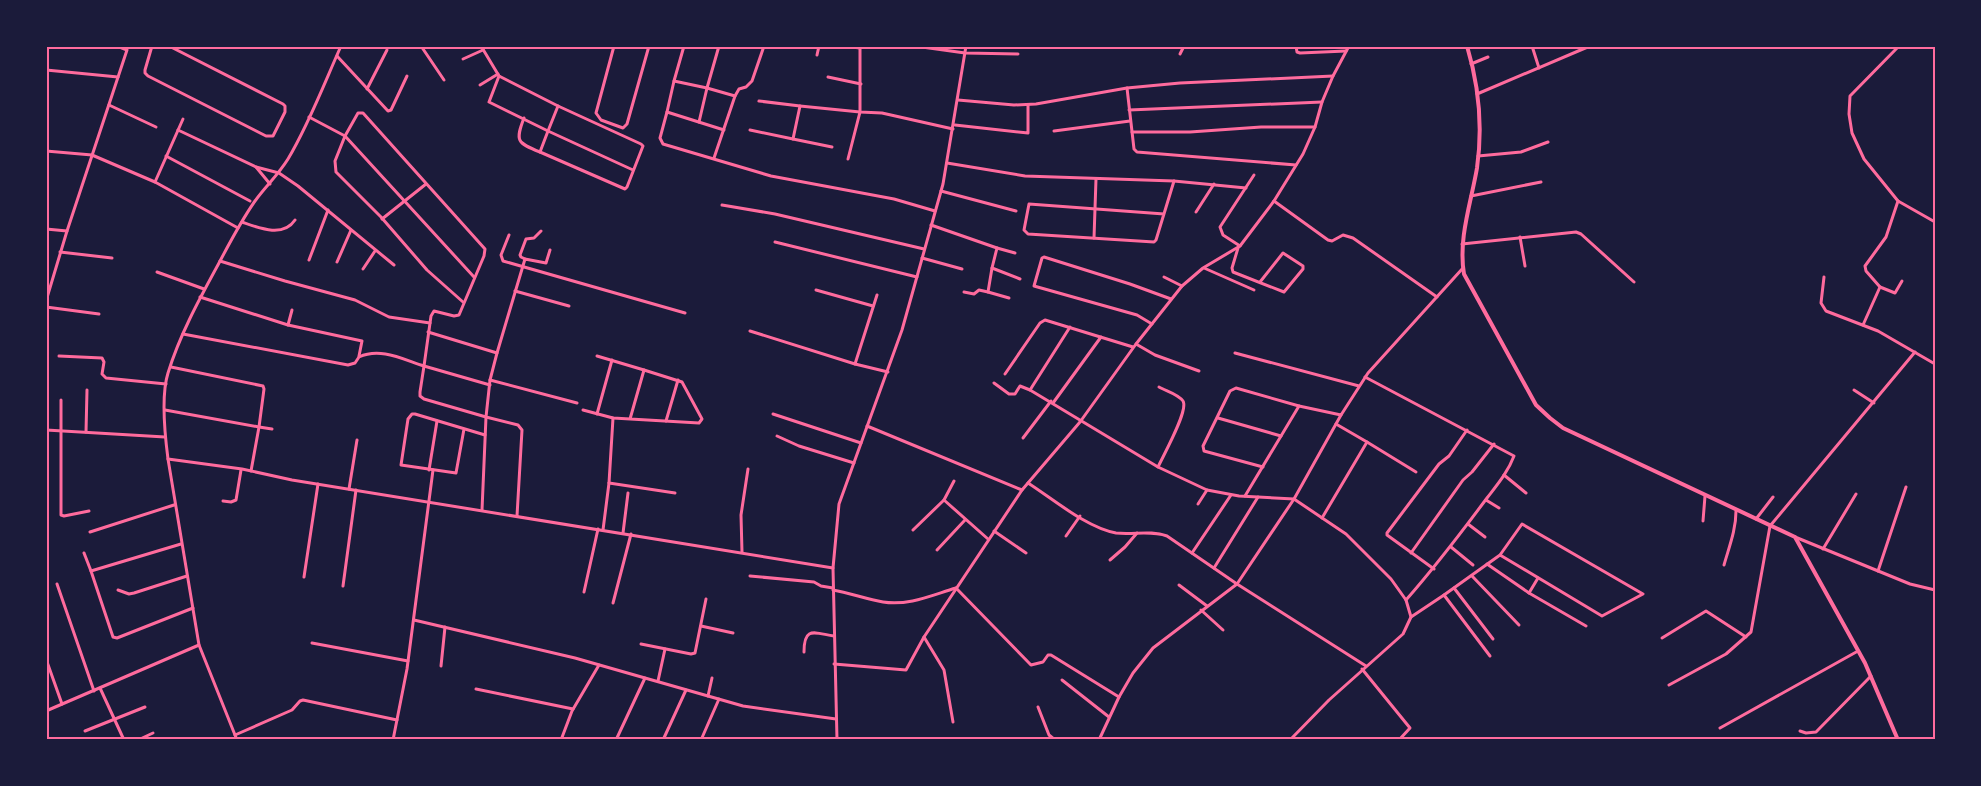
<svg xmlns="http://www.w3.org/2000/svg" width="1981" height="786" viewBox="0 0 1981 786" font-family="'DejaVu Sans',sans-serif">
  <style>
    .lines { fill: none; stroke-linecap: round; stroke-linejoin: round }
    .minor { stroke: #ff6b9d; stroke-width: 3 }
    .tertiary { stroke: #ff6b9d; stroke-width: 4 }
    .neatline { fill: none; stroke: #ff6b9d; stroke-width: 2 }
  </style>
  <rect width="100%" height="100%" fill="#1b1b3a"/>
  <g class="lines">
    <g class="minor">
      <path d="M152,46l-7,24v3l3,3 118,60h7l12,-24v-6l-2,-2 -114,-58"/>
      <path d="M341,46c-17,38 -32,78 -53,113 -10,16 -22,27 -33,42 -14,20 -25,41 -36,62 -19,35 -39,71 -51,110 -7,22 -3,63 0,86l74,10 50,11 541,88 6,-64 63,-174 41,-146 23,-138"/>
      <path d="M421,46l23,34"/>
      <path d="M481,46l18,30 59,30 83,38 2,2 -16,41 -2,2 -85,-37 8,-21 85,39"/>
      <path d="M614,46l-18,67 5,7 22,8 4,-4 22,-78"/>
      <path d="M684,46l-10,35 33,7 -8,34"/>
      <path d="M844,46l16,2"/>
      <path d="M1296,46l1,6 3,1 46,-2"/>
      <path d="M1532,46l7,22"/>
      <path d="M1899,46l-49,50 -1,18 3,19 12,26 34,42 37,21"/>
      <path d="M922,47l43,6 53,1"/>
      <path d="M1180,54l4,-8"/>
      <path d="M817,55l2,-9"/>
      <path d="M337,56l51,55 3,-1 16,-34"/>
      <path d="M463,59l20,-9"/>
      <path d="M1471,64l17,-7"/>
      <path d="M46,70l72,7"/>
      <path d="M499,76l-10,26 59,29 10,-25"/>
      <path d="M828,77l33,7"/>
      <path d="M674,81l-7,31 57,18"/>
      <path d="M480,85l18,-11"/>
      <path d="M1127,88l7,61 3,3 159,13"/>
      <path d="M367,89l20,-39"/>
      <path d="M1477,94l113,-48"/>
      <path d="M735,96l4,-7 7,-2 6,-6 11,-32"/>
      <path d="M958,100l56,5 22,-1 91,-16 53,-5 153,-7"/>
      <path d="M759,101l41,5"/>
      <path d="M109,105l47,22"/>
      <path d="M1129,110l193,-8"/>
      <path d="M667,112l-7,26 3,6 108,32 123,23 41,12"/>
      <path d="M524,118c-9,23 -7,25 16,34"/>
      <path d="M955,125l73,8v-28"/>
      <path d="M178,130l78,37 23,6 19,13 96,79"/>
      <path d="M750,130l43,9 7,-33 60,6 22,1 71,16"/>
      <path d="M1054,131l76,-10"/>
      <path d="M1132,132h58l71,-5h54"/>
      <path d="M793,139l39,8"/>
      <path d="M46,151l46,4 63,27 83,46"/>
      <path d="M166,156l84,45"/>
      <path d="M1478,156l43,-4 27,-10"/>
      <path d="M714,158l21,-62 -28,-8 12,-42"/>
      <path d="M848,159l12,-47v-66"/>
      <path d="M947,163l78,13 149,5 72,7"/>
      <path d="M256,167l14,17"/>
      <path d="M155,182l28,-63"/>
      <path d="M941,191l75,20"/>
      <path d="M1471,196l70,-14"/>
      <path d="M1274,201l54,39 4,1 11,-6 10,3 84,59"/>
      <path d="M722,205l53,9 149,35"/>
      <path d="M1196,212l18,-28"/>
      <path d="M1164,214l-135,-10 -5,26 4,4 126,8 2,-2 18,-59"/>
      <path d="M382,219l44,-35"/>
      <path d="M242,222c17,6 41,16 53,-2"/>
      <path d="M931,225l66,23 -5,20 28,11"/>
      <path d="M46,229l21,2"/>
      <path d="M509,235l-8,20 2,6 182,52"/>
      <path d="M1520,237l5,29"/>
      <path d="M1094,238l2,-59"/>
      <path d="M775,242l142,35"/>
      <path d="M1462,244l114,-12 5,2 53,48"/>
      <path d="M1240,246l-17,-11 -3,-8 34,-52"/>
      <path d="M997,248l18,5"/>
      <path d="M1238,248l-6,20 1,4 51,20 19,-23v-3l-20,-13 -23,29"/>
      <path d="M550,250l-4,13 -21,-4 -28,94 -7,27 87,23"/>
      <path d="M60,252l52,6"/>
      <path d="M922,258l40,11"/>
      <path d="M525,259l-4,-2 -1,-2 6,-16 8,-1 7,-7"/>
      <path d="M309,260l19,-50"/>
      <path d="M220,261l65,20 70,19 34,17 41,6"/>
      <path d="M337,262l14,-32"/>
      <path d="M992,268l-4,24 21,6"/>
      <path d="M1204,268l50,22"/>
      <path d="M363,269l12,-18"/>
      <path d="M157,272l47,17"/>
      <path d="M1164,277l18,9"/>
      <path d="M1824,277l-3,26 5,8 52,20 57,33"/>
      <path d="M1880,287l15,6 7,-12"/>
      <path d="M816,290l57,16"/>
      <path d="M515,291l54,15"/>
      <path d="M964,292l10,2 5,-4 9,2"/>
      <path d="M200,297l88,28 74,16 -3,15"/>
      <path d="M46,301l21,-70 60,-181 -10,-4"/>
      <path d="M463,302l-36,-32 -46,-53 -45,-45 -1,-11 10,-25 129,141"/>
      <path d="M46,307l53,7"/>
      <path d="M1152,324l-15,-9 -103,-29 8,-28 2,-1 86,27 41,15"/>
      <path d="M288,325l4,-15"/>
      <path d="M1863,325l17,-38 -14,-16 -1,-5 21,-29 12,-36"/>
      <path d="M750,331l105,33 22,-69"/>
      <path d="M428,332l69,21"/>
      <path d="M183,334l165,31 7,-2 4,-6c22,-10 45,3 65,9l7,-50 3,-5 20,5 5,-1 25,-59 1,-7 -122,-136h-5l-13,23 -36,-19"/>
      <path d="M1136,344l19,11 44,16"/>
      <path d="M1235,353l124,33"/>
      <path d="M59,356l43,2 2,4 -2,12 4,4 60,6"/>
      <path d="M597,356l47,14"/>
      <path d="M855,364l33,8"/>
      <path d="M171,367l92,19 1,3 -5,38 13,2"/>
      <path d="M1005,374l35,-51 5,-3 88,27"/>
      <path d="M1365,377l149,79c-6,16 -17,29 -27,42 -26,35 -52,69 -81,102"/>
      <path d="M490,380l-4,37 32,8 4,5 -5,86"/>
      <path d="M994,383l15,11h6l5,-8 10,4 128,77 49,23 32,6 55,3 52,35 45,45 15,21 5,17 -8,17 -74,66 -39,40"/>
      <path d="M1030,390l40,-63"/>
      <path d="M1854,390l20,13"/>
      <path d="M61,400v115l3,1 25,-5"/>
      <path d="M1053,403l48,-66"/>
      <path d="M165,410l94,17 -8,44"/>
      <path d="M583,410l30,8 86,5 3,-4 -20,-37 -38,-12 -14,49"/>
      <path d="M597,414l15,-54"/>
      <path d="M773,414l88,29"/>
      <path d="M1218,418l63,18"/>
      <path d="M46,419v4"/>
      <path d="M666,421l12,-41"/>
      <path d="M867,426l155,64"/>
      <path d="M464,429l-8,44 -55,-8 7,-46 4,-5h3l70,21"/>
      <path d="M46,430l119,7"/>
      <path d="M86,432l1,-42"/>
      <path d="M777,436l22,10 55,17"/>
      <path d="M1023,438l28,-37"/>
      <path d="M1367,442l49,30"/>
      <path d="M168,459l31,186 38,95"/>
      <path d="M1158,467c5,-11 31,-57 25,-66 -5,-7 -17,-10 -24,-14"/>
      <path d="M1263,467l-59,-16 -1,-5 27,-55 6,-3 63,18"/>
      <path d="M429,470l8,-49"/>
      <path d="M1504,475l22,18"/>
      <path d="M954,481l-10,19 44,39"/>
      <path d="M609,483l66,10"/>
      <path d="M1028,483c25,16 59,45 88,50 18,2 34,-3 51,3l70,48 129,82"/>
      <path d="M349,489l8,-49"/>
      <path d="M1245,496l54,-90 42,9 27,-42 95,-105"/>
      <path d="M1486,500l13,8"/>
      <path d="M223,501l8,1 5,-2 5,-30"/>
      <path d="M1198,504l9,-14"/>
      <path d="M482,510l4,-93 -62,-18 -4,-3v-4l4,-26 66,19"/>
      <path d="M1322,518l45,-76 -31,-18"/>
      <path d="M1756,519l17,-22"/>
      <path d="M1703,521l2,-25"/>
      <path d="M1468,524l17,13"/>
      <path d="M603,530l6,-47 4,-65"/>
      <path d="M913,530l31,-30"/>
      <path d="M994,531l32,22"/>
      <path d="M90,532l84,-27"/>
      <path d="M623,533l5,-40"/>
      <path d="M1066,536l14,-20"/>
      <path d="M1795,537l115,47 25,6"/>
      <path d="M181,544l-90,27 22,66 4,1 76,-30"/>
      <path d="M1451,547l22,18"/>
      <path d="M1823,549l33,-55"/>
      <path d="M937,550l28,-30"/>
      <path d="M742,552l-1,-37 7,-46"/>
      <path d="M84,553l7,18"/>
      <path d="M1192,553l39,-58"/>
      <path d="M1411,553l52,-73 9,-8 22,-28"/>
      <path d="M1110,560l15,-13 12,-14"/>
      <path d="M1487,564l42,29 57,33"/>
      <path d="M1724,565c5,-18 12,-35 12,-54"/>
      <path d="M833,568l4,172"/>
      <path d="M1214,568l44,-71"/>
      <path d="M1434,569l-47,-34v-2l52,-69 10,-8 18,-26"/>
      <path d="M1878,571l28,-84"/>
      <path d="M750,576l64,6 7,4 12,2"/>
      <path d="M1472,576l47,49"/>
      <path d="M304,577l14,-93"/>
      <path d="M57,584l37,107"/>
      <path d="M1179,585l28,21"/>
      <path d="M343,586l13,-96"/>
      <path d="M956,588l75,77 12,-3 5,-7h3l68,42"/>
      <path d="M1454,588l39,51"/>
      <path d="M118,590l11,4 5,-1 53,-17"/>
      <path d="M833,590c17,3 33,9 50,12 26,4 49,-7 73,-14"/>
      <path d="M584,592l14,-63"/>
      <path d="M1529,593l9,-15"/>
      <path d="M1444,595l56,-40 22,-31 121,70 -41,22 -102,-61"/>
      <path d="M613,603l18,-69"/>
      <path d="M1201,610l22,20"/>
      <path d="M1411,617l33,-22 46,61"/>
      <path d="M414,620l161,38 168,48 93,13"/>
      <path d="M701,626l32,7"/>
      <path d="M924,637l20,33 9,52"/>
      <path d="M1662,638l44,-27 40,26"/>
      <path d="M312,643l96,18"/>
      <path d="M641,644l50,10 4,-1 11,-54"/>
      <path d="M804,652c0,-26 10,-19 30,-16"/>
      <path d="M46,659l16,45"/>
      <path d="M834,664l72,6 18,-33 98,-147 58,-68 56,-78 46,-58 21,-18 37,-22 34,-45 29,-47 12,-27 7,-25 11,-26 16,-30"/>
      <path d="M441,666l4,-39"/>
      <path d="M1362,669l48,59 -11,12"/>
      <path d="M1062,680l47,37"/>
      <path d="M658,681l7,-32"/>
      <path d="M1669,685l57,-31 25,-22 19,-106 145,-174"/>
      <path d="M100,688l24,52"/>
      <path d="M476,689l97,20"/>
      <path d="M708,696l4,-18"/>
      <path d="M1038,707l11,28 6,5"/>
      <path d="M46,711l153,-66"/>
      <path d="M1720,728l138,-77"/>
      <path d="M85,731l60,-24"/>
      <path d="M1800,731l6,2 10,-1 55,-56"/>
      <path d="M235,735l57,-25 8,-9 3,-1 94,20"/>
      <path d="M138,740l15,-7"/>
      <path d="M393,740l14,-71 26,-199"/>
      <path d="M561,740l11,-29 27,-46"/>
      <path d="M616,740l29,-62"/>
      <path d="M663,740l23,-50"/>
      <path d="M701,740l18,-41"/>
      <path d="M1099,740l20,-43 14,-24 20,-25 84,-64 57,-85 47,-84"/>
    </g>
    <path class="tertiary" d="M1467,46c12,40 16,80 10,122 -6,35 -19,71 -13,106l72,131 14,13 13,10 232,109 70,126 33,77"/>
  </g>
  <rect width="1981" height="786" fill="none" stroke="#1b1b3a" stroke-width="95"/>
  <rect x="48" y="48" width="1886" height="690" class="neatline"/>
</svg>
